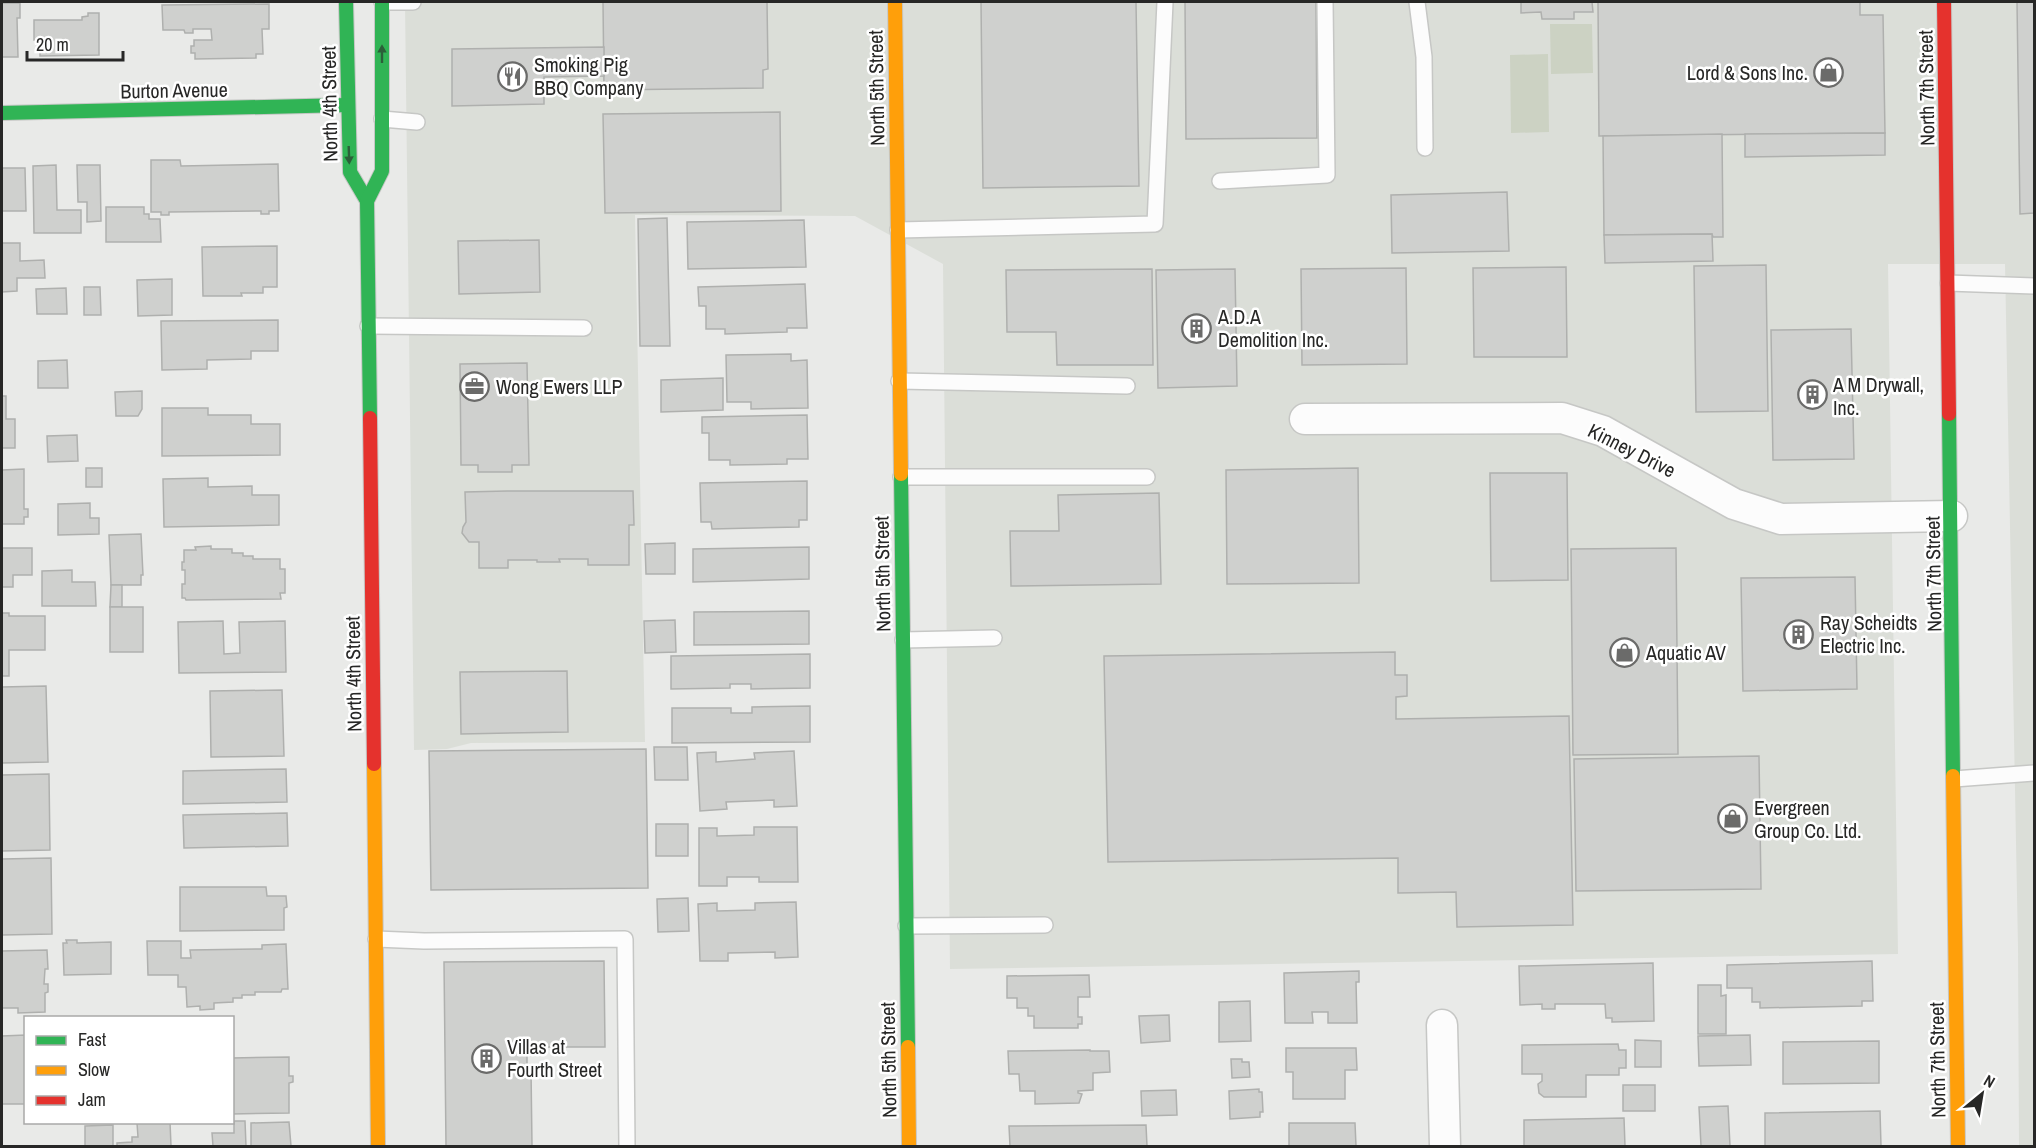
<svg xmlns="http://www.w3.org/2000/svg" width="2036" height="1148" viewBox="0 0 2036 1148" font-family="'Archivo Narrow',sans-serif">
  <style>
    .built { fill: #dbded8 }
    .green { fill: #ccd2c3 }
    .building { fill: #cfd0ce; stroke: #afb0ae; stroke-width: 1.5 }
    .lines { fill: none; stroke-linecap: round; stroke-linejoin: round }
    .lane-casing { stroke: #c6c7c5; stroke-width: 18 }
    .street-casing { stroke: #c6c7c5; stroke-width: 33 }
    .fast-casing { stroke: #c6c7c5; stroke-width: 16 }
    .slow-casing { stroke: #c6c7c5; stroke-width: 16 }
    .jam-casing { stroke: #c6c7c5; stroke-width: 16 }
    .lane { stroke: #fcfcfc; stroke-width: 15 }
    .street { stroke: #fcfcfc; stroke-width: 30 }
    .fast { stroke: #30b455; stroke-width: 14 }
    .slow { stroke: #ff9f0a; stroke-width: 14 }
    .jam { stroke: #e5322d; stroke-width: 14 }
    .oneway { fill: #2b5f39 }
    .labels { text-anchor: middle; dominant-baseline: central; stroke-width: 5; stroke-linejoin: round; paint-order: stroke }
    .poi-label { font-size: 20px; fill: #272726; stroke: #fff; text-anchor: start }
    .street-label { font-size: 20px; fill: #272726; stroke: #fff }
  </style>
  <rect width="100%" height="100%" fill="#e9eae8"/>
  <path class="built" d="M405,2h1629v1144h-15l-1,-199 -13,-683h-117l10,690 -948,15 -7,-705 -88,-48 -220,-1 10,527 -174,1 -24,6 -33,1z"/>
  <g class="green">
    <path d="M1550,24h42l1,49 -42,1z"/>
    <path d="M1548,54l1,78 -38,1 -1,-78z"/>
  </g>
  <g class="building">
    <path d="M603,2h164l1,67 -5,1v18l-159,2z"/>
    <path d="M981,2h155l3,184 -156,2z"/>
    <path d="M1185,2h131l1,136 -131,1z"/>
    <path d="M1521,2h71l1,10h-19v7h-32l-1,-7 -20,1z"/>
    <path d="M1598,2h262v13h23l2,118 -286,3z"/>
    <path d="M2017,2h17v211l-14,1z"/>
    <path d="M2,3h18v15h-3l1,39h-16z"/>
    <path d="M269,4v25h-7l1,25h-7v4l-61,1v-6h-4v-7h3v-6h18l-1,-11h-18v4h-8l-1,-3h-21l-1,-25z"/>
    <path d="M88,13h11v42l-59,1v-16h-6v-20h48v-3l6,-1z"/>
    <path d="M604,47v29l-60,1v4h7v10h-7v13l-92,2v-57z"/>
    <path d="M780,112l1,99 -176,2 -2,-99z"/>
    <path d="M1885,133v22l-140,2v-23z"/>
    <path d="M1722,134l1,103h-10l-1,-3 -108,1 -1,-99z"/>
    <path d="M151,160h29l1,6 97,-2 1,47h-10v3h-8v-3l-92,1v3h-8v-3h-10z"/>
    <path d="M56,165l1,45h24v23h-47l-1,-67z"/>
    <path d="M77,165h23l1,56 -14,1v-20h-9z"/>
    <path d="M2,168h23l1,43h-24z"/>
    <path d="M1507,192l2,59 -117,2 -1,-58z"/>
    <path d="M106,207h38v7h5v5h11l1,23h-55z"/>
    <path d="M667,218l3,128h-30l-2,-127z"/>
    <path d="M804,220l2,47 -118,2 -1,-47z"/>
    <path d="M1712,234l1,27 -108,2 -1,-28z"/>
    <path d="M539,240l1,52 -81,2 -1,-53z"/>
    <path d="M2,243h18v18l24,-1 1,18h-28v13l-15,1z"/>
    <path d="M277,246v41h-14v6h-22l1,3h-39l-1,-49z"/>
    <path d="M1766,265l2,146 -72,1 -2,-146z"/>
    <path d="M1566,267l1,90h-93l-1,-89z"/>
    <path d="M1406,268l1,96 -105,1 -1,-96z"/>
    <path d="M1152,269l1,96h-96l-1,-33h-49l-1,-62z"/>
    <path d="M1235,269l2,117 -79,2 -2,-118z"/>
    <path d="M172,279v36l-34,1 -1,-36z"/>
    <path d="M805,284l2,44h-20v4l-62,2v-5h-19v-23h-7l-1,-19z"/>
    <path d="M84,287h16l1,28h-17z"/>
    <path d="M66,288l1,26h-30l-1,-25z"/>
    <path d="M278,320v31h-27v8l-44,1v9l-45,1 -1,-49z"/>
    <path d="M1851,329l3,130 -81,1 -2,-130z"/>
    <path d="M791,354v7l16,-1 1,48 -57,1v-7h-24l-1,-47z"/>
    <path d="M67,360l1,28h-30v-27z"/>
    <path d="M527,363l2,102h-17v7h-34v-7h-17l-1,-101z"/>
    <path d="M723,378v32l-62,2v-32z"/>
    <path d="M142,391v18l-4,7h-22l-1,-24z"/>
    <path d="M2,396h4v23h9v29h-13z"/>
    <path d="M162,408h46v7h43v9h29v31l-118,1z"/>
    <path d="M807,415l1,44h-21v5l-57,1v-5h-21v-27h-7v-16z"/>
    <path d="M77,435l1,26 -30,1 -1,-26z"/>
    <rect x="86" y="468" width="16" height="19"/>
    <path d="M1358,468l1,115 -132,1 -1,-114z"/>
    <path d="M24,469v40h4v8h-4v7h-22v-54z"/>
    <path d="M1490,473h77l1,107 -77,1z"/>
    <path d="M208,478v9l44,-1v9h27v30l-115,2 -1,-48z"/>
    <path d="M807,481v39h-8v7l-87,2 -1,-7h-10l-1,-39z"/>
    <path d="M507,491h126l1,34h-5v40h-41v-6h-29l1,3h-23v-2h-29v8h-29v-26h-10l-7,-9 1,-6 3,-5 -1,-30z"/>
    <path d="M1159,493l2,91 -150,2 -1,-55h49l-1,-36z"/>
    <path d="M90,503v15h9v16l-41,1v-31z"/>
    <path d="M141,534l2,41h-2v10h-30l-2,-50z"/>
    <path d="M675,543v31h-29l-1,-30z"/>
    <path d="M211,546v3h21v4h11v3h10v3h27v10h5v24h-5l1,6 -95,1 -1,-2h-3v-14h3v-14h-3v-8h2v-12h12l-1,-3z"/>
    <path d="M809,547v32l-116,3v-33z"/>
    <path d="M2,548h30v27h-19v12h-11z"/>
    <path d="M1676,548l2,206 -105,1 -2,-206z"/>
    <path d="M72,570v12h23l1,24h-54v-35z"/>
    <path d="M1855,577l2,112 -114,2 -2,-113z"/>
    <path d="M111,585h11v22h-12z"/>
    <rect x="110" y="607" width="33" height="45"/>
    <path d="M809,611v33l-115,1v-33z"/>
    <path d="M2,613h7v3h36v34h-36v26h-7z"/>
    <path d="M675,620l1,32 -31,1 -1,-32z"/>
    <path d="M223,621l1,33 16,-1 -1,-31 46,-1 1,51 -107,1 -1,-51z"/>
    <path d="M1395,652v23h12v21l-11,1v22l173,-3 4,209 -116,2 -1,-35 -58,1v-35l-290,4 -4,-206z"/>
    <path d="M810,654v34l-59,1v-5h-21v4l-59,1v-33z"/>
    <path d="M567,671l1,61 -107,2 -1,-62z"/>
    <path d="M46,686l2,76 -46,1v-76z"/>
    <path d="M282,690l2,66 -73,1 -1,-66z"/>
    <path d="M810,706v36l-138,1v-35h59v5h21v-6z"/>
    <path d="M654,747h33l1,33h-33z"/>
    <path d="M646,749l2,139 -217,2 -2,-139z"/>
    <path d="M794,751l3,55 -23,1v-7l-48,2 1,7 -27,2 -3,-58 19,-1v10l39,-3 -1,-6z"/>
    <path d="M1759,756l2,133 -185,2 -2,-132z"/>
    <path d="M286,769l1,33 -104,2v-33z"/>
    <path d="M49,774l1,76 -48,1v-76z"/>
    <path d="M287,813l1,33 -104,2 -1,-33z"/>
    <rect x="656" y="824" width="32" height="32"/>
    <path d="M754,827h43l1,55h-39v-5h-32v9h-28v-58h18v8l37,-1z"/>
    <path d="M51,858l1,76 -50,1v-76z"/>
    <path d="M180,887h86l1,9h19l1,11 -3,1v22l-104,1z"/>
    <path d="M688,898l1,33 -31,1 -1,-33z"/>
    <path d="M796,902l2,55 -23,1v-6l-47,1v8h-28l-2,-57 19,-1v8l38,-1v-7z"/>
    <path d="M66,940h11v3l34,-1v32l-47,1 -1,-32h4z"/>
    <path d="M147,941h34v17h10l-1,-8 72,-1v-4l24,-1 2,45h-6l-1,3h-26v3h-13v3h-9v4l-19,1v6l-14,1v-4l-13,1 -1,-20h-8v-12h-30z"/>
    <path d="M47,950l1,19h-3l-1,15h4v8l-3,1v19l-27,1v-5h-16v-57z"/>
    <path d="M604,961l1,86h-78v22h4l1,77h-86l-2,-184z"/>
    <path d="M1872,961l1,40h-11v5l-102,2v-6h-8v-14h-25v-23z"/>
    <path d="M1653,963l1,58 -42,1v-4h-6l-1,-14h-50v5h-13v-5l-22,1 -1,-39z"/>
    <path d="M1359,971v11h-3l1,41h-29v-11h-16l1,11h-28l-1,-50z"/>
    <path d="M1089,975l1,22h-12v20h4v7h-4v4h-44v-12h-6v-8h-11v-10h-10v-22z"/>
    <path d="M1698,985h23v11l5,-1v39h-28z"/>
    <path d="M1250,1001l1,40 -32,1v-40z"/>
    <path d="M1169,1015l1,26 -29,2 -2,-27z"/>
    <path d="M26,1035v69h-24v-68z"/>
    <path d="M1750,1035l1,30 -52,1 -1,-30z"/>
    <path d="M1635,1040l26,1v26h-26z"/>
    <path d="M1879,1041v42l-96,1v-42z"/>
    <path d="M1618,1044l1,6h7v18h-7v7h-33v22h-42l-5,-4 -1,-9 4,-3v-7h-20v-29z"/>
    <path d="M1286,1048h70l1,22h-12v29h-52v-27h-7z"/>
    <path d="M1090,1050v1h19l1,21 -17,1v17l-15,1v2l4,1 -3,9 -44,1v-13h-15l-1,-17h-10l-1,-23z"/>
    <path d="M289,1057v19h4v6l-4,1v30l-57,1v-56z"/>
    <path d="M1231,1059h11v3h7l1,15 -18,1z"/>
    <rect x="1623" y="1085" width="32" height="26"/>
    <path d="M1259,1089v3h3l1,20h-3v5l-30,2 -1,-28z"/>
    <path d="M1176,1090l1,25 -35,1 -1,-25z"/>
    <path d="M1728,1106l2,40h-29l-2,-39z"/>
    <path d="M1880,1111l1,35h-116v-33z"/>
    <path d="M1624,1118l1,28h-101v-26z"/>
    <path d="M234,1121h11l1,25h-33l-1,-13h22z"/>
    <path d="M170,1122l1,24h-54v-3l15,-1v-5h6l-1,-14z"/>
    <path d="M289,1122l2,24h-40v-23z"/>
    <path d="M1289,1123h66l1,23h-67z"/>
    <path d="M113,1125v21h-28v-20z"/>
    <path d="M1146,1125l1,21h-137l-1,-20z"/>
  </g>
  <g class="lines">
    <defs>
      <g id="lane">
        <path d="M382,2h31"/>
        <path d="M1417,2l7,55 1,91"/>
        <path d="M382,119l35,3"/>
        <path d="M1220,181l107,-6 -2,-173"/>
        <path d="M898,230l257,-6 10,-222"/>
        <path d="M1948,283l86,3"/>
        <path d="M368,326l216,2"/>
        <path d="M899,381l228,5"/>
        <path d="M901,477h246"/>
        <path d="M903,640l91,-2"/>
        <path d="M1954,779l80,-6"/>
        <path d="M906,926l139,-1"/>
        <path d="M376,939l48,2 201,-2 2,207"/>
      </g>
      <g id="street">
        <path d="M1305,419l257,-1 41,13 131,73 47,15 171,-3"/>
        <path d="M1442,1025l3,121"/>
      </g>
      <g id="fast">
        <path d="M346,2l4,170 17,29"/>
        <path d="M2,113l345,-8"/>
        <path d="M1949,414l4,362"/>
        <path d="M370,418l-3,-217 15,-30v-169"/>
        <path d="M901,474l7,573"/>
      </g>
      <g id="slow">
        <path d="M895,2l6,472"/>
        <path d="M374,764l4,382"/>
        <path d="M1953,776l5,370"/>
        <path d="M908,1047l1,99"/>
      </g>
      <g id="jam">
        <path d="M1944,2l5,412"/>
        <path d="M370,418l4,346"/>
      </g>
    </defs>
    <use href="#lane" class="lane-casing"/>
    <use href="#street" class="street-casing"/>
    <use href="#fast" class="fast-casing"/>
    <use href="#slow" class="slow-casing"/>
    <use href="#jam" class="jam-casing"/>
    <use href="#lane" class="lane"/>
    <use href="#street" class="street"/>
    <use href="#fast" class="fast"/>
    <use href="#slow" class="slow"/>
    <use href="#jam" class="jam"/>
  </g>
  <defs><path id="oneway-solid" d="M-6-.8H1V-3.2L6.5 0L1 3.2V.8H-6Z" transform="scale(1.5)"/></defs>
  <g class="oneway">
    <use href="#oneway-solid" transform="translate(382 54) rotate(-90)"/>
    <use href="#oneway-solid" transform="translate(349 155) rotate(88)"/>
  </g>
  <defs>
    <symbol id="shop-ring" viewBox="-11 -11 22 22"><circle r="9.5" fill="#fff" stroke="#6b6b6a" stroke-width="1.5"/><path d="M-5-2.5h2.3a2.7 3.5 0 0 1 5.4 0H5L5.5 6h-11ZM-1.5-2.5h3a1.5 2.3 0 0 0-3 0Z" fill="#6b6b6a"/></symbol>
    <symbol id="restaurant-ring" viewBox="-11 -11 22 22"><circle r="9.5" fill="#fff" stroke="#6b6b6a" stroke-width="1.5"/><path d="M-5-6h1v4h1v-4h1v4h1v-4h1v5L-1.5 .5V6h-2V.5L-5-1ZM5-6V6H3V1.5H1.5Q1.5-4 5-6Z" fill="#6b6b6a"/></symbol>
    <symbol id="building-ring" viewBox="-11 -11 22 22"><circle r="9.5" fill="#fff" stroke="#6b6b6a" stroke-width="1.5"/><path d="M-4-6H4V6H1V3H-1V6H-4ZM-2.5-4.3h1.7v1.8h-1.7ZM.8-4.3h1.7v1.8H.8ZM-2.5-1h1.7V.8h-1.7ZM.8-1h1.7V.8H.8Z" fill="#6b6b6a"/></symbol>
    <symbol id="office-ring" viewBox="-11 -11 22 22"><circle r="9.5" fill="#fff" stroke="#6b6b6a" stroke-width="1.5"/><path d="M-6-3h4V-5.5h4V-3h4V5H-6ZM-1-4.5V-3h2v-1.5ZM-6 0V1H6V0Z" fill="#6b6b6a"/></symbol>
  </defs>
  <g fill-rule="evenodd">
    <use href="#shop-ring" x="1812" y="56" width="33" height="33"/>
    <use href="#restaurant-ring" x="496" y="60" width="33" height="33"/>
    <use href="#building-ring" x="1180" y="312" width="33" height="33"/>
    <use href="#office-ring" x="458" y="370" width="33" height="33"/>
    <use href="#building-ring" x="1796" y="378" width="33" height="33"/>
    <use href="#building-ring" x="1782" y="618" width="33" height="33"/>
    <use href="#shop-ring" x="1608" y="636" width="33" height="33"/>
    <use href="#shop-ring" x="1716" y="802" width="33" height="33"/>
    <use href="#building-ring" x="470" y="1042" width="33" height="33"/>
  </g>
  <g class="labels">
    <g class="poi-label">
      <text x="534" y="64">Smoking Pig<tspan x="534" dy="23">BBQ Company</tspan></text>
      <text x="1808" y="72" text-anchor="end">Lord &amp; Sons Inc.</text>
      <text x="1218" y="316">A.D.A<tspan x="1218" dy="23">Demolition Inc.</tspan></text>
      <text x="1833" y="384">A M Drywall,<tspan x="1833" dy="23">Inc.</tspan></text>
      <text x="496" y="386">Wong Ewers LLP</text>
      <text x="1820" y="622">Ray Scheidts<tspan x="1820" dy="23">Electric Inc.</tspan></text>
      <text x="1646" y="652">Aquatic AV</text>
      <text x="1754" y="807">Evergreen<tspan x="1754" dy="23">Group Co. Ltd.</tspan></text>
      <text x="507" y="1046">Villas at<tspan x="507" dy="23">Fourth Street</tspan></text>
    </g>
    <g class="street-label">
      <text transform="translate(876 88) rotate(-91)">North 5th Street</text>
      <text transform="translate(1926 88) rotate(-91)">North 7th Street</text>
      <text transform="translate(174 90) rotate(-1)">Burton Avenue</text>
      <text transform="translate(329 104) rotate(-91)">North 4th Street</text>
      <text transform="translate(1632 450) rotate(27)">Kinney Drive</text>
      <text transform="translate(882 574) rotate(-91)">North 5th Street</text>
      <text transform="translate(1933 574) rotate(-91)">North 7th Street</text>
      <text transform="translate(353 674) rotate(-91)">North 4th Street</text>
      <text transform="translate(888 1060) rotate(-91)">North 5th Street</text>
      <text transform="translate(1937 1060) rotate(-91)">North 7th Street</text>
    </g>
  </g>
  <rect width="2036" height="1148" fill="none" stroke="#272726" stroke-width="6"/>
  <rect x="24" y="1016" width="210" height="108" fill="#ffffff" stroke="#a9a9a8" stroke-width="1.5"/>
  <rect x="36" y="1036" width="30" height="9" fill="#30b455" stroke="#a9a9a8" stroke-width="1.5"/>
  <text x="78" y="1046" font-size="18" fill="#272726">Fast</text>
  <rect x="36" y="1066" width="30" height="9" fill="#ff9f0a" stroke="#a9a9a8" stroke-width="1.5"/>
  <text x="78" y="1076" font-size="18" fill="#272726">Slow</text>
  <rect x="36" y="1096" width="30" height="9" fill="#e5322d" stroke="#a9a9a8" stroke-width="1.5"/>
  <text x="78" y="1106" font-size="18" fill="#272726">Jam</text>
  <g transform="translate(1982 1094) rotate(30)" stroke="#ffffff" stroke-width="4.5" paint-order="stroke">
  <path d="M0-4.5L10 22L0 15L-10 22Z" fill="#272726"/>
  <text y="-9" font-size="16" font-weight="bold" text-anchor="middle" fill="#272726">N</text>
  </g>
  <path d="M27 51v9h96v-9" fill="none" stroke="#272726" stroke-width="3"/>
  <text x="36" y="51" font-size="18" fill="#272726" stroke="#ffffff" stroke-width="4.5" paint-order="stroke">20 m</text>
</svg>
